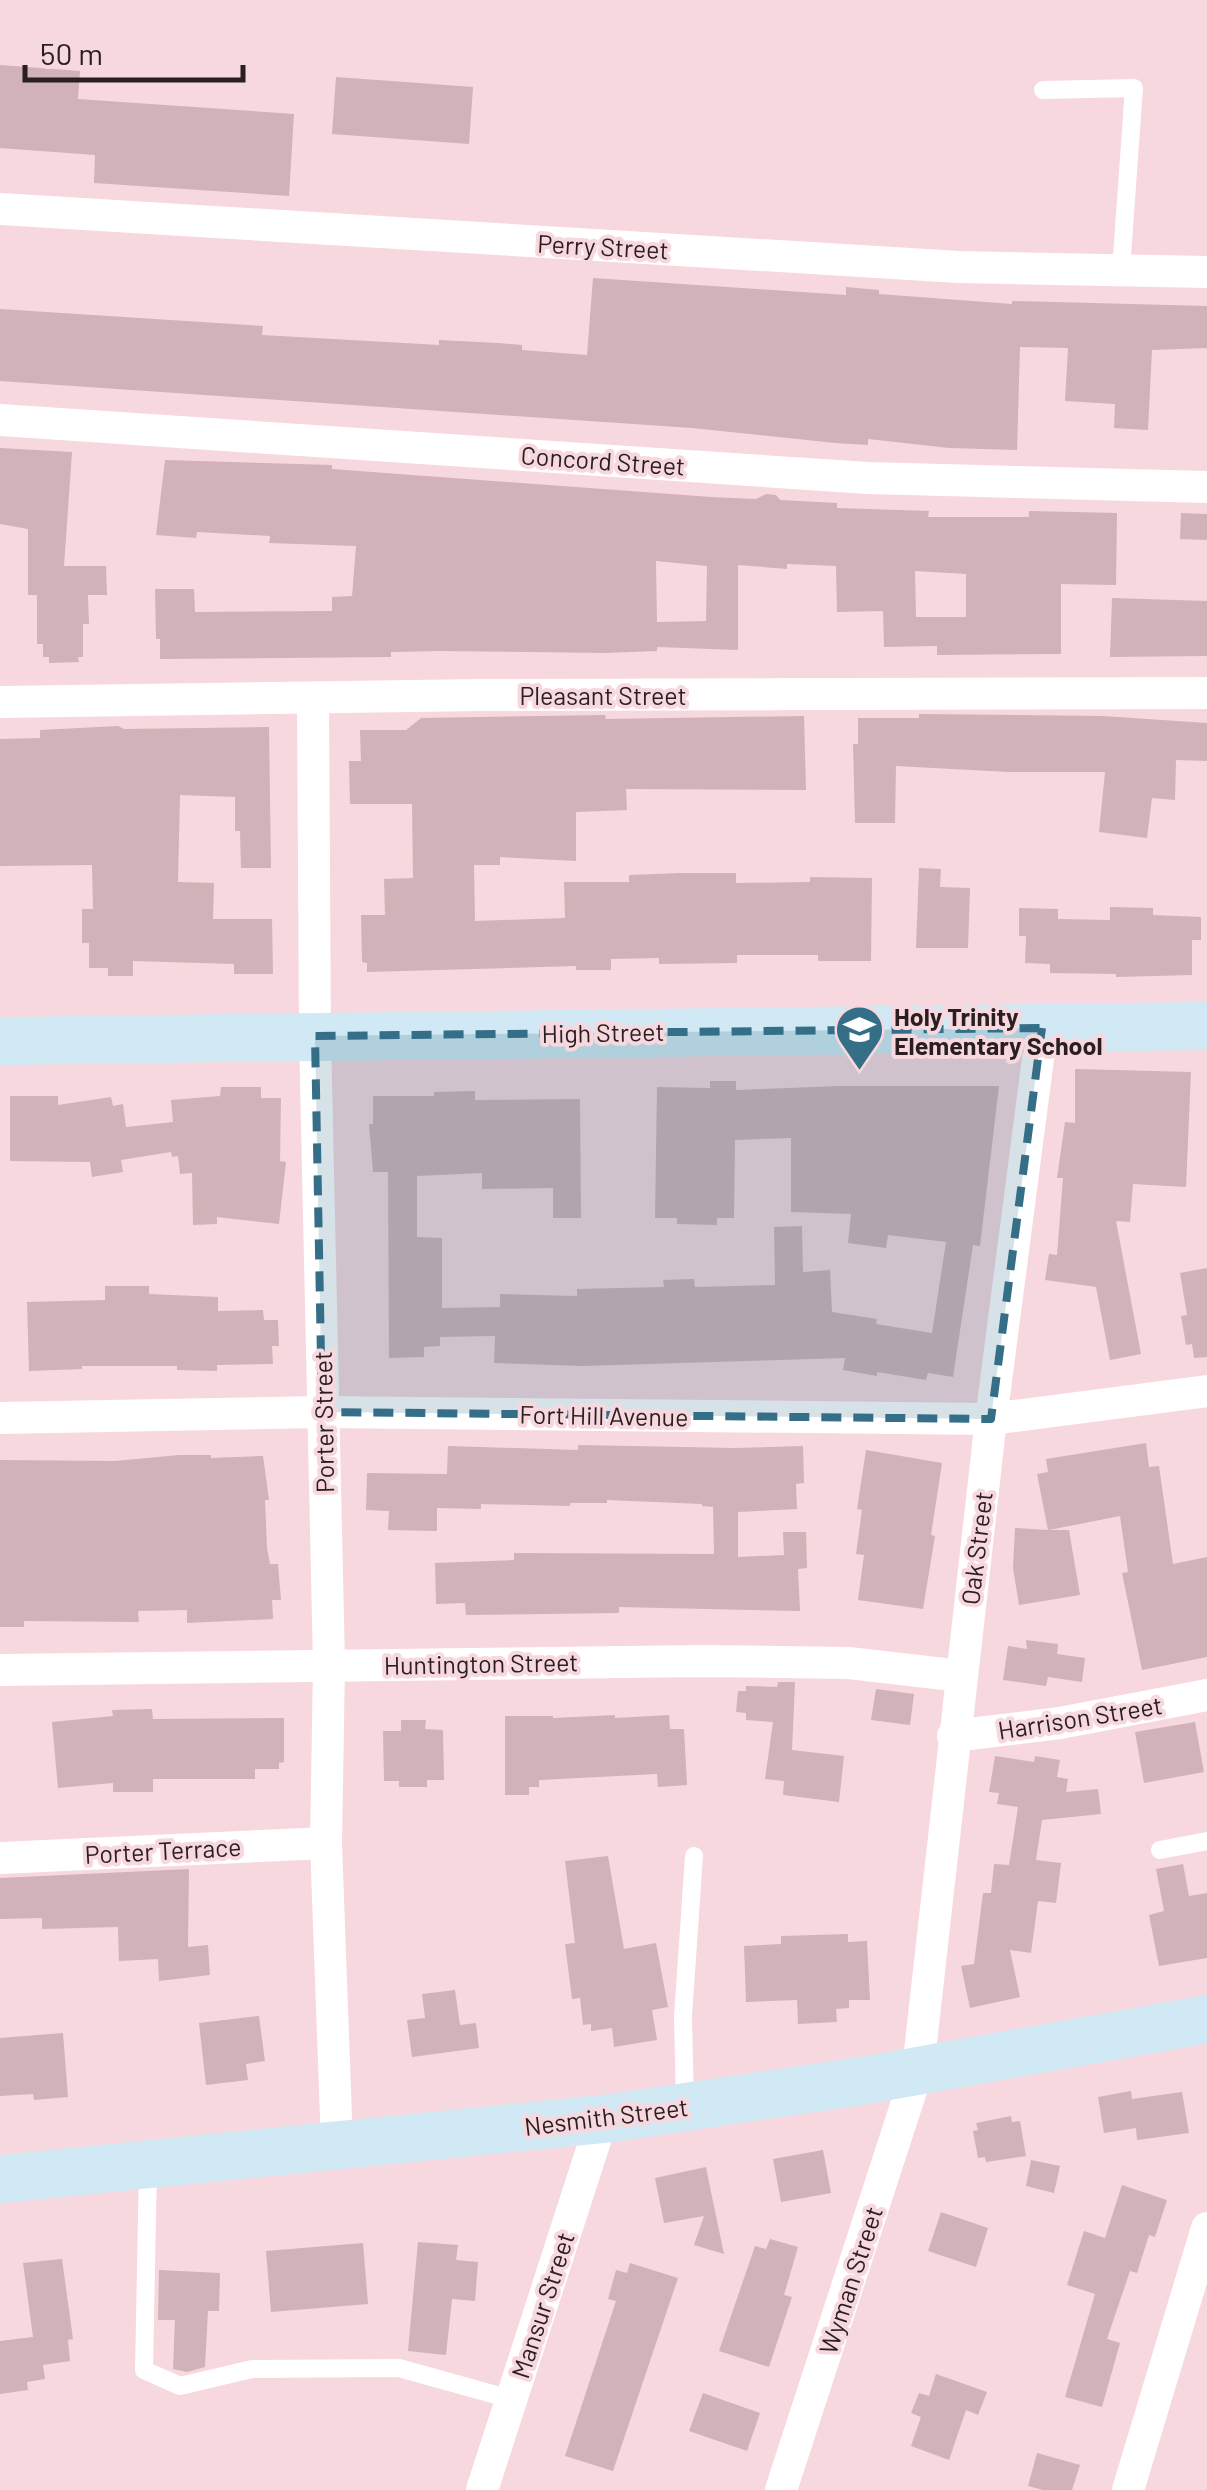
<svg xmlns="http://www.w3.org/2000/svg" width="1207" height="2490" viewBox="0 0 1207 2490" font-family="Barlow,sans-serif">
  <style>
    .building { fill: #d0b2b8; fill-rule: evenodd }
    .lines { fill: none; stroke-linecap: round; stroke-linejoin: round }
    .lane { stroke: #fff; stroke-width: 18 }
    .street { stroke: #fff; stroke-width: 32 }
    .secondary { stroke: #d0e9f4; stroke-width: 48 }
    .marked { fill: #346e87; fill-opacity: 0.2; stroke: #346e87; stroke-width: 8; stroke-dasharray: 20 12; stroke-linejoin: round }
    .labels { text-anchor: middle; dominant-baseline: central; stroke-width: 8; stroke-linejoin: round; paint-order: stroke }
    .street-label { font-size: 25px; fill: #291e20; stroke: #f7d8de }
    .poi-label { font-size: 25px; font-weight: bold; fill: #291e20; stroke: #f7d8de; text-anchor: start }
  </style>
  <rect width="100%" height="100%" fill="#f7d8de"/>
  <g class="building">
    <path d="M0,65l80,6 -2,28 216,15 -5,82 -195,-13 1,-28 -95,-7z"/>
    <path d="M336,77l137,10 -4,57 -137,-10z"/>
    <path d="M593,278l253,17v-8l33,3v4l133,10v-3l195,5v42l-55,2 -4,80 -34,-2 1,-24 -50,-3 3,-53 -48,-1 -3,103 -68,-2 -81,-9v6l-33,-2 -143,-15 -692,-47v-72l263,17 -1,9 177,10v-5l59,3 24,2v5l65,5z"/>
    <path d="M0,448l72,4 -8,114h42l1,29h-19l1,29h-6v33h-5l1,5 -30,1v-6h-6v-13h-6v-49h-9v-66l-28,-5z"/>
    <path d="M165,460l167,5v4l379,28 45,2 10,-5 10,1 4,5 57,3v5l92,3 -1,6h101v-6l88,2 -1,72 -55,-1v70l-124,1v-9l-53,1 -1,-36 -46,1 -1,-46 -49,-2v5l-49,-4v85l-81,-3v4l-51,2 -167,-2 -48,1v5l-231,2v-20h-4l-1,-50h39l1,23 137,-1v-14l20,-1 4,-50 -87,-3 1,-7 -73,-4 -1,6 -40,-3zM656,561l51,5 -1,55 -49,1zM915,571l51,3v43h-50z"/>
    <path d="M1181,513l26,1v26l-27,-1z"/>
    <path d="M1112,598l95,3v55l-97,1z"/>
    <path d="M919,714l184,2 104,7v38l-31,-1 -1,40 -23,-2 -5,40 -48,-6 6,-60h-97l-112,-6 -1,57h-40l-2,-79h5v-26h61z"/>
    <path d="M605,715l1,4 198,-3 2,74 -180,-1 1,21 -51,2v49l-76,-4v8h-26l1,56 90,-3 -1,-36h65v-7l51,-2h56v10l74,-1v-5l62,1 -1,83h-53v-6h-81v8l-78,1v-6l-48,1v11h-35v-4l-209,6v-9l-5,-1 -1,-47h24l-1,-36 29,-1 -1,-74h-62l-1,-43h12l-1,-31h46l15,-12z"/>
    <path d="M118,726l6,3 145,-2 2,141h-30l-1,-37h-5v-34l-55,-2 -2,87 36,1 -1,36h59l1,55h-39v-10l-101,-3v15h-25v-8h-19v-25h-7v-34h11l-1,-44 -92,1v-127l40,-1v-8z"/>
    <path d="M919,868l22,1 -1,18 30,1 -2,60h-52z"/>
    <path d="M1110,907l43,1v7l48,2v23h-9v35l-76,2v-3l-66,-1v-9l-25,-1 1,-27h-7v-28l39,1v10l52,1z"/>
    <path d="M1075,1069l116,3 -5,115 -53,-3 -3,38 -14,-1 25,133 -31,6 -14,-73 -51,-7 4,-26 8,1 6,-77h-6l8,-56 10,1z"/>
    <path d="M710,1081h26v9l103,-4h160l-19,160 -7,-1 -20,132 -25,-4 -2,7 -49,-8v4l-34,-6 2,-12 -262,8 -89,-3 1,-27 -55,1v9l-16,1v10l-35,1 -1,-186h-15l-4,-48h4v-28h61v-4l41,-1v9l105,-1 1,119h-28v-30l-71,1v-16l-65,3v61l25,1v70l58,-1v-13l77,2v-7l87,-2 -1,-7 31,-1 1,8 80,-2 -1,-58 28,-1 1,46 27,-2 2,42 45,7 -1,5 56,9 14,-91 -58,-7 -2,13 -38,-5 3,-29 -60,-2v-74l-56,2 -1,78h-17v7l-40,-1v-6h-22l2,-131 53,1z"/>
    <path d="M221,1087h40v11h20l-1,63 6,1 -7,62 -62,-7v7l-24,1 -1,-52 -12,1 -2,-18 -6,1 -1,-5 -50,8 2,12 -31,5 -2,-15 -80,-1v-65h48v9l53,-8 2,9 10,-2 3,23 47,-5 -2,-22 49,-4z"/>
    <path d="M1207,1268v89l-13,1 -2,-14 -6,1 -5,-29 6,-1 -7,-42z"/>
    <path d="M105,1286h44v8l69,3v14l45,-1 1,10h14l1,26h-7l1,18 -56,1v6l-40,-1v-4h-95v3l-53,2 -2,-69 78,-2z"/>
    <path d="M1146,1443l3,24 10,-1 14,98 34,-7v100l-65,13 -20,-97 6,-1 -8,-56 -71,14h20l11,65 -61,10 -6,-37 2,-40 33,2 -11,-56 11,-2 -2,-13z"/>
    <path d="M578,1445l157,3 68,-2 1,37 -8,1 1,25 -59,3v45l46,-2 -1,-23h23l1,36 -9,1 2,42 -181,-4v6l-153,2 -1,-12 -29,1 -1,-41 79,-3v-7l200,1 -1,-47 -11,-1v-2l-95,-4v3h-37v3l-89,-2v5l-44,-1v23l-49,-1 1,-19 -23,-1 1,-37 80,1 1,-28 130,4z"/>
    <path d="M866,1450l76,13 -11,72 4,1 -12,73 -65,-9 6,-45 -8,-1 6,-44 -5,-1z"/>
    <path d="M179,1455h32v3l52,-2 6,44h-4l2,48 3,16h8l3,36h-9l1,19 -86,4v-13l-49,1 1,11 -115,-1v6h-24v-167l115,1z"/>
    <path d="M1026,1640l32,4 -1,10 28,4 -3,24 -34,-5 -2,9 -43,-6 5,-34 19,3z"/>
    <path d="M778,1682h17l-3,68 52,6 -5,46 -56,-7 1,-14 -19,-2 8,-57 -27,-2v-7l-10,-1 2,-21h8v-5l31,1z"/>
    <path d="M876,1689l38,5 -4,31 -39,-5z"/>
    <path d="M152,1709l1,10 131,-1v44l-5,1v6h-24v10h-102v13h-40v-9l-55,5 -6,-66 61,-6 -1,-6z"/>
    <path d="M615,1715v3l54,-3 1,14h14l3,56 -29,2 -1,-13 -118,6v7h-10v8h-24v-79h48v2z"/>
    <path d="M401,1720h25l-1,9 18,1 1,50h-17v7h-28v-6h-15l-1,-50h18z"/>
    <path d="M1195,1722l9,50 -60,11 -9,-51z"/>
    <path d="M995,1756l39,6 1,-6 25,4 -3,17 11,2 -2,13 32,-3 3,25 -59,6 -6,40 25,3 -5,40 -18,-2 -7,52 -21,-3 10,47 -50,11 -9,-42 13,-2 9,-71h8l3,-29 15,1 9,-58 -21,-3 2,-11 -10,-1z"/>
    <path d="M608,1856l16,93 32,-6 12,64 -16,3 5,30 -43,7 -2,-19 -21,3v-7l-8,1 -3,-27 -8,1 -7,-55 10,-1 -10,-82z"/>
    <path d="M1183,1864l6,32 18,-3v65l-48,8 -10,-51 15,-4 -8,-42z"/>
    <path d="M189,1869l-1,78 20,-2 2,30 -51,6 -1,-22 -39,2 -1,-34 -76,2v-11l-42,1v-41z"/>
    <path d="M848,1934v8l19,-1 3,59h-21v8l-13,1 1,13 -39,2 -1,-24 -51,2 -2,-56 37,-2v-8z"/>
    <path d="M455,1990l5,35 16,-2 3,25 -67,9 -5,-37 18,-2 -3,-24z"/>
    <path d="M259,2016l6,45 -19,3 2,16 -42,5 -7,-62z"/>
    <path d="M63,2033l5,64 -34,3 -1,-6 -33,2v-58z"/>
    <path d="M1131,2091l1,8 50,-7 7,41 -52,7 -1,-12 -32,5 -6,-36z"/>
    <path d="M1011,2116l1,6 8,-1 6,35 -40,6 -1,-5 -7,1 -5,-27 5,-1 -2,-7z"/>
    <path d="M823,2150l8,43 -50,9 -8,-43z"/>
    <path d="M1031,2160l29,6 -6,27 -28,-7z"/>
    <path d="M706,2167l5,25 13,62 -30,-9 10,-29 -40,7 -9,-45z"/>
    <path d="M1122,2185l45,15 -12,37 -6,-2 -12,38 -7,-2 -23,68 13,4 -18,64 -37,-10 30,-103 -28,-9 17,-54 21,7z"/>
    <path d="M941,2212l47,16 -12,39 -48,-16z"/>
    <path d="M770,2239l28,8 -14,48 8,2 -23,70 -50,-16 36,-105 11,3z"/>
    <path d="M418,2242l40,3 -2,15 22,2 -3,39 -23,-2 -6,56 -38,-4z"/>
    <path d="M363,2243l5,61 -97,8 -5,-61z"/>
    <path d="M62,2259l11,80 -5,1 2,21 -27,4 2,14 -18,3 1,8 -28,4v-53l33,-4 -10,-74z"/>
    <path d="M630,2263l48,15 -65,193 -48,-15 51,-155 -8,-2 8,-29 11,3z"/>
    <path d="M159,2270l61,3 -1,38h-11l-3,56 -18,5 -14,-3 2,-49h-17z"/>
    <path d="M936,2374l51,18 -9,23 -12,-5 -17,50 -38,-14 10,-29 -10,-4 8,-20 10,3z"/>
    <path d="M703,2393l57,20 -13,38 -58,-20z"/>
    <path d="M1037,2453l43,12 -8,25h-29l-15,-4z"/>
  </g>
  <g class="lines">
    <g class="lane">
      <path d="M1043,90l91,-2 -13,182"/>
      <path d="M1160,1850l47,-9"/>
      <path d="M685,2106l-2,-90 11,-160"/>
      <path d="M148,2167l-4,203 36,16 72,-17 147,-1 112,31"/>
    </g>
    <g class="street">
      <path d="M0,209l959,58 248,5"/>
      <path d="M0,420l868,58 339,9"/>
      <path d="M313,698l2,338 14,629 -3,178 11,302"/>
      <path d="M0,702l482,-7 725,-2"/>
      <path d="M0,1418l322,-6 669,7 216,-28"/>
      <path d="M0,1670l704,-9 145,2 112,13"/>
      <path d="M953,1736l107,-13 147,-28"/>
      <path d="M0,1858l326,-15"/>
      <path d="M482,2490l120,-371"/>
      <path d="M781,2490l137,-421 73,-650 51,-391"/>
      <path d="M1128,2490l79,-262"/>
    </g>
    <g class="secondary">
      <path d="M0,1041l1207,-15"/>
      <path d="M0,2179l612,-61 255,-38 340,-61"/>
    </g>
  </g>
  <path class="marked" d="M1042,1028l-51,391 -669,-7 -7,-376z"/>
  <defs>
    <symbol id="school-pin" viewBox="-11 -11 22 30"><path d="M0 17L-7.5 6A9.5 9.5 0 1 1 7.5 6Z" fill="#346e87" stroke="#f7d8de"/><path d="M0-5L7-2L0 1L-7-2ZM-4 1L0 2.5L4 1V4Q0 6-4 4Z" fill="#fff"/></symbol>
  </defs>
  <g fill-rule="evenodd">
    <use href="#school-pin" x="832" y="1002" width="55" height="75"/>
  </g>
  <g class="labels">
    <g class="street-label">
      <text transform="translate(603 246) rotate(3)">Perry Street</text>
      <text transform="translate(603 460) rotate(4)">Concord Street</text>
      <text x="603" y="695">Pleasant Street</text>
      <text transform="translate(603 1032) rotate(-1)">High Street</text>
      <text transform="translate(604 1415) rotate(1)">Fort Hill Avenue</text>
      <text transform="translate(323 1422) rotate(-91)">Porter Street</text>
      <text transform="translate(976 1548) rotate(-83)">Oak Street</text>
      <text transform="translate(481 1663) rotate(-1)">Huntington Street</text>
      <text transform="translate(1080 1717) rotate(-9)">Harrison Street</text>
      <text transform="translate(163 1850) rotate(-3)">Porter Terrace</text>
      <text transform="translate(606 2116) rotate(-7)">Nesmith Street</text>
      <text transform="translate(850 2280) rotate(-72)">Wyman Street</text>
      <text transform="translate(542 2305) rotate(-72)">Mansur Street</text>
    </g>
    <g class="poi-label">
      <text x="894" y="1016">Holy Trinity<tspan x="894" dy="29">Elementary School</tspan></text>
    </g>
  </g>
  <path d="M25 65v15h218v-15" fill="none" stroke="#291e20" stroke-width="5"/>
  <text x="40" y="65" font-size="30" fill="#291e20" stroke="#f7d8de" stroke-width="8" paint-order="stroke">50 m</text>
</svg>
